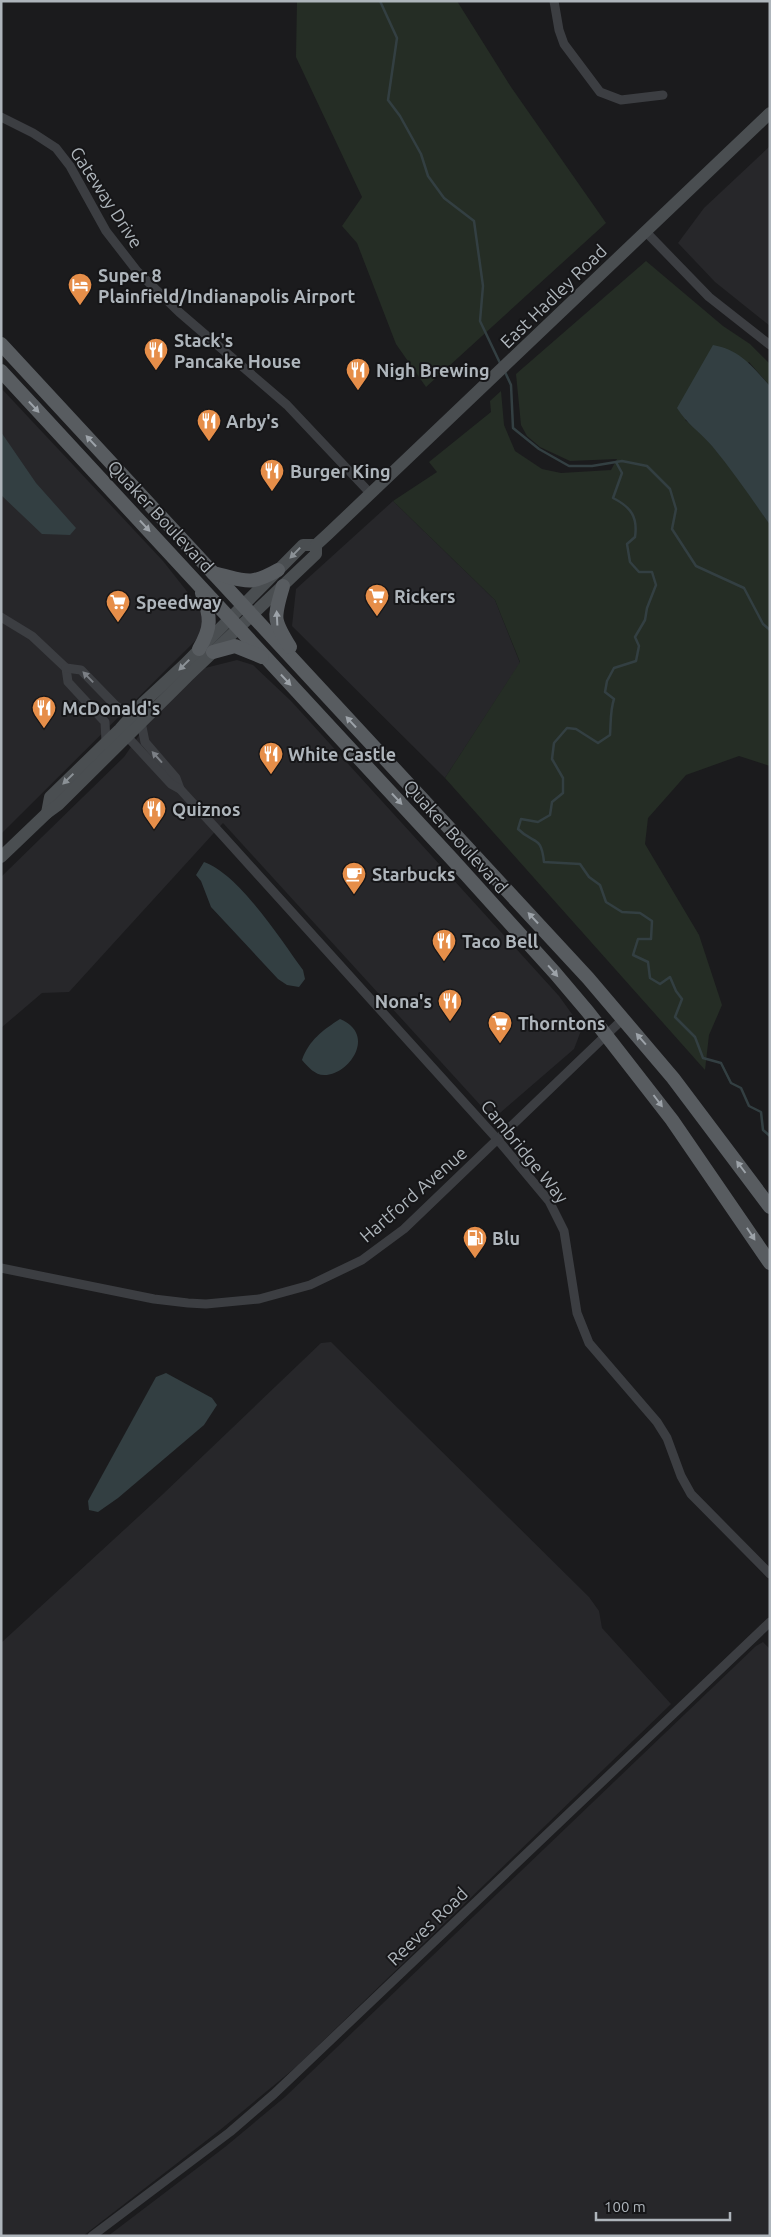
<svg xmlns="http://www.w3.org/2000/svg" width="771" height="2237" viewBox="0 0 771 2237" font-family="Ubuntu,sans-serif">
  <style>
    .built { fill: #27272a }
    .green { fill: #252d25 }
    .water { fill: #333f42 }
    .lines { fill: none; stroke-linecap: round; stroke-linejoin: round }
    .stream { stroke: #333f42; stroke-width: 2.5 }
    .street { stroke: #3c3e42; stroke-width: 9 }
    .secondary { stroke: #4a4e51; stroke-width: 12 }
    .primary { stroke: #585c60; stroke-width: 14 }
    .oneway { fill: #9da3a9 }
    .oneway2 { fill: #8b9196 }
    .oneway3 { fill: #7b7f85 }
    .labels { text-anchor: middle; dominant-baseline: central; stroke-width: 4; stroke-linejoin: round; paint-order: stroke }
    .street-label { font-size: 18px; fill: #aeb5bb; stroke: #161618 }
    .poi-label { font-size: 18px; font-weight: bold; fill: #aeb5bb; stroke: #161618; text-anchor: start }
  </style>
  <rect width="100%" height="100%" fill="#1b1b1d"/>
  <g class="built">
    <path d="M770,146v180l-55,-44 -37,-39 26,-35z"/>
    <path d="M1,388l162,173 41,52 -1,20 -202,201z"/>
    <path d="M393,501l102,99 25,63 -75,115 -153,-152 4,-37z"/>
    <path d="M237,660l16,5 38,36 268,295 23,32 -8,21 -81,70 -270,-296 -154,169 -27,1 -41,35v-151l123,-120 25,-36 56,-53z"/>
    <path d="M331,1342l258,255 10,14 3,17 69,76 -375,363 -76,63 -137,106h-82v-593l161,-148 159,-152z"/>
    <path d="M763,1642l7,7v587h-662l117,-89 60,-50 471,-451z"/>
  </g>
  <g class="green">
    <path d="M297,1h160l54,86 95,136 -180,164 -30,-43 -39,-101 -15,-17 20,-29 -66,-140z"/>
    <path d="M646,261l77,65 27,18 20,20v22l-21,-24 -64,58 13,9 37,44 35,52v241l-31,-10 -53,19 -38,43 -3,26 54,91 23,70 -13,30 -4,35 -260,-292 75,-116 -25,-62 -102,-99 44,-29 -8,-10 62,-50 -1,-11 11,-10 3,34 11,26 27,18 19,4 50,-3 6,-11 -47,2 -30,-14 -13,-11 -6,-11 -5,-51z"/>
  </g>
  <g class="water">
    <path d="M713,345c27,5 39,21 57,41v139c-19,-27 -37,-54 -58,-79 -12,-14 -26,-23 -35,-38z"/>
    <path d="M1,432l35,51 40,45 -6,7 -28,-1 -41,-39z"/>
    <path d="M204,862c35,12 77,78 99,108l2,9 -6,8 -12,-2 -9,-6 -67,-72 -10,-26 -5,-6z"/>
    <path d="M340,1019c38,16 8,57 -16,56 -9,0 -16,-8 -22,-15 7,-20 21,-30 38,-41z"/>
    <path d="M166,1373l46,25 5,7 -13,20 -86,73 -20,14 -9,-2 -1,-9 68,-124z"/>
  </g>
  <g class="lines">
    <g class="stream">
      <path d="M380,1l17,37 -9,62 12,16 21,38 7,22 16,22 30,23 9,65 -3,35 20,42"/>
      <path d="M505,372l6,13 2,43 26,21 30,17h23l30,-5 25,5 23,23 6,20 -4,20 24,37 48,22 19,36 7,6"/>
      <path d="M616,462l6,11 -9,25c18,9 25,19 22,39l-8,7 3,18 9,10h13l4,13 -9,23 -2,12 -10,17 4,9 -3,15 -22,7 -7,13 -2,11 9,7c-4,12 -3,23 -4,36l-12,8 -22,-14 -9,-1 -13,15 -2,16 11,19v15l-11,9 -2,13 -12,7 -17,-3 -3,10c16,16 23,5 26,33l36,2 9,13 11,8 6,17 16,10 18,1 12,8 -1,18h-13l-5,16 15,7 2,16 10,6 10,-7 6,14 6,8 -7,18 20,20 8,21 18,5 10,20 10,5 8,18 12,6 2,18 7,6"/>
    </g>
    <g class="street">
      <path d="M554,1l5,29 5,14 36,48 21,8 42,-5"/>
      <path d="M1,117l32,16 23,15 14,18 36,65 31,40 42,41 108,93 83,88"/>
      <path d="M646,232l63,65 61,48"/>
      <path d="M1,617l31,19 34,32 2,14 37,40 1,20"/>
      <path d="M66,668l15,2 35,36 7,4 12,2"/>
      <path d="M141,722l4,20 31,36 4,11"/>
      <path d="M123,732l48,52 9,5 43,47 275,304 51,61 15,30 13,82 12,30 68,79 10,16 14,38 10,18 79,80"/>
      <path d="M1,1268l153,31 34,4 18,1 53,-5 51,-14 52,-25 42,-31 220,-211"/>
      <path d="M92,2236l138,-104 44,-38 496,-472"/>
    </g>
    <g class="secondary">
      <path d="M47,813l3,-16 70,-68 23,-26 41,-38 119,-120h13"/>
      <path d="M1,857l46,-44 11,-8 131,-130 127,-121v-9l12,-11 442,-421"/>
    </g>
    <g class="primary">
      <path d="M1,344l587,634 85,100 97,129"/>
      <path d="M1,371l451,488 103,114 33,39 84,108 98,143"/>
      <path d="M213,573c32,7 35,14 65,-3"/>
      <path d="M283,586c-9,32 -11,32 7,61"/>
      <path d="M199,649c13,-22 12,-32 3,-56"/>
      <path d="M213,652l22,-6 27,11"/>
    </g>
  </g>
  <defs><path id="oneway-solid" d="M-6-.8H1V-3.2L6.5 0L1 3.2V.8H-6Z" transform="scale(1.25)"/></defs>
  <g class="oneway">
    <use href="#oneway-solid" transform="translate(34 407) rotate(47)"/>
    <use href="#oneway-solid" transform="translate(91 441) rotate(-133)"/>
    <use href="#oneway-solid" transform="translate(145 526) rotate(47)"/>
    <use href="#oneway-solid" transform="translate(277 618) rotate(-93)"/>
    <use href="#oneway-solid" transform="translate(286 680) rotate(47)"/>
    <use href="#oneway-solid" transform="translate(351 722) rotate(-133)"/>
    <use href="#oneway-solid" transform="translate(397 799) rotate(47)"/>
    <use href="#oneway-solid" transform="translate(533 918) rotate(-133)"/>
    <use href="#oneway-solid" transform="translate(553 971) rotate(49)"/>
    <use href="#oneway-solid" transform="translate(641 1039) rotate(-131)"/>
    <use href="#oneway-solid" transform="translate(658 1101) rotate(53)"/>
    <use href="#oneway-solid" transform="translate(741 1167) rotate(-127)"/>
    <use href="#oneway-solid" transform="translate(751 1234) rotate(57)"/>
  </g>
  <g class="oneway2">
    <use href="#oneway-solid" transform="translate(295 553) rotate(134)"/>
    <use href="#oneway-solid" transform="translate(184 665) rotate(135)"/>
    <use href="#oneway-solid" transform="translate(68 779) rotate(136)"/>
  </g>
  <g class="oneway3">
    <use href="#oneway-solid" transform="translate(88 677) rotate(-134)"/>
    <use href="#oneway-solid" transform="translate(157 757) rotate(-132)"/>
  </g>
  <defs>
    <symbol id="hotel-pin" viewBox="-11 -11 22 30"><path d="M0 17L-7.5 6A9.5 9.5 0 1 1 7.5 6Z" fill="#e68e49" stroke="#161618"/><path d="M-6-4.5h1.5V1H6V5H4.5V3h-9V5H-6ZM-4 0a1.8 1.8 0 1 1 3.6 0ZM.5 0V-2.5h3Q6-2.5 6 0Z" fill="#fff"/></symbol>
    <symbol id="restaurant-pin" viewBox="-11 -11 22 30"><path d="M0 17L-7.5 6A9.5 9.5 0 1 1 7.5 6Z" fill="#e68e49" stroke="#161618"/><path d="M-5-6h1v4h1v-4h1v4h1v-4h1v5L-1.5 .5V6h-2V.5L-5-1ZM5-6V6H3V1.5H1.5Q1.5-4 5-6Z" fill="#fff"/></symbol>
    <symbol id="supermarket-pin" viewBox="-11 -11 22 30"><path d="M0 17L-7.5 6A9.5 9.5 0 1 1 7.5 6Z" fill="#e68e49" stroke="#161618"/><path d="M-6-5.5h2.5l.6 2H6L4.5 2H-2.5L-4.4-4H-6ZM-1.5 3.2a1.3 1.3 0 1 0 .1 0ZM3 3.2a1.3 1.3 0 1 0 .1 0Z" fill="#fff"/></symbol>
    <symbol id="cafe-pin" viewBox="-11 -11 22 30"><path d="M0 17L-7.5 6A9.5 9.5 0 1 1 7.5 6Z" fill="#e68e49" stroke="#161618"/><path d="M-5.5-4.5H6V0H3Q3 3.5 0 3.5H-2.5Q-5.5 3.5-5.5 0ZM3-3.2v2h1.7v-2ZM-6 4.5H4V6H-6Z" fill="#fff"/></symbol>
    <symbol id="fuel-pin" viewBox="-11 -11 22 30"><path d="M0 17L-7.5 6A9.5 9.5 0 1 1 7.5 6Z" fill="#e68e49" stroke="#161618"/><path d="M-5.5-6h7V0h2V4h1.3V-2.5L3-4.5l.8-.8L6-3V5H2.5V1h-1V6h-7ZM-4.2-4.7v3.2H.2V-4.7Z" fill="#fff"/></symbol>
  </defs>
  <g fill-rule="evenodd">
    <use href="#hotel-pin" x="66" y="271" width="28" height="38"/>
    <use href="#restaurant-pin" x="142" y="336" width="28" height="38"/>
    <use href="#restaurant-pin" x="344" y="356" width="28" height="38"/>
    <use href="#restaurant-pin" x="195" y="407" width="28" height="38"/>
    <use href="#restaurant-pin" x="258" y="457" width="28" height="38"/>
    <use href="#supermarket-pin" x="363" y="582" width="28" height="38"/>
    <use href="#supermarket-pin" x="104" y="588" width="28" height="38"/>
    <use href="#restaurant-pin" x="30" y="694" width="28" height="38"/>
    <use href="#restaurant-pin" x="257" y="740" width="28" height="38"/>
    <use href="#restaurant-pin" x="140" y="795" width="28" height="38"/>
    <use href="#cafe-pin" x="340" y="860" width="28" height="38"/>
    <use href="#restaurant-pin" x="430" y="927" width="28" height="38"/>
    <use href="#restaurant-pin" x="436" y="987" width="28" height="38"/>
    <use href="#supermarket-pin" x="486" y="1009" width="28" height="38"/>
    <use href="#fuel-pin" x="461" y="1224" width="28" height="38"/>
  </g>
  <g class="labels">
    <g class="street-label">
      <text transform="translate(107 197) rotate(57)">Gateway Drive</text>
      <text transform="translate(553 296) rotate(-44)">East Hadley Road</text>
      <text transform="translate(161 516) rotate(47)">Quaker Boulevard</text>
      <text transform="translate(456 836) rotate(48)">Quaker Boulevard</text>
      <text transform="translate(525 1151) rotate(51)">Cambridge Way</text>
      <text transform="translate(413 1194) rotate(-41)">Hartford Avenue</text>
      <text transform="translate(427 1926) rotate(-44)">Reeves Road</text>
    </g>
    <g class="poi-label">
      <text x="98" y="275">Super 8<tspan x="98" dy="21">Plainfield/Indianapolis Airport</tspan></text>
      <text x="174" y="340">Stack's<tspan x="174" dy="21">Pancake House</tspan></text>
      <text x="376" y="370">Nigh Brewing</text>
      <text x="226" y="421">Arby's</text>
      <text x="290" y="471">Burger King</text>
      <text x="394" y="596">Rickers</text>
      <text x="136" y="602">Speedway</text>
      <text x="62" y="708">McDonald's</text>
      <text x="288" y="754">White Castle</text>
      <text x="172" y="809">Quiznos</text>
      <text x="372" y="874">Starbucks</text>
      <text x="462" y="941">Taco Bell</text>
      <text x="432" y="1001" text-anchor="end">Nona's</text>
      <text x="518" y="1023">Thorntons</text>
      <text x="492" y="1238">Blu</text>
    </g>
  </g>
  <rect width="771" height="2237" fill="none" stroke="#aeb5bb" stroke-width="5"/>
  <path d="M596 2212v8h134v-8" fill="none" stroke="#aeb5bb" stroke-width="2.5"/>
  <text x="604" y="2212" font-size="15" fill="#aeb5bb" stroke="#161618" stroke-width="4" paint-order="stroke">100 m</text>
</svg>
